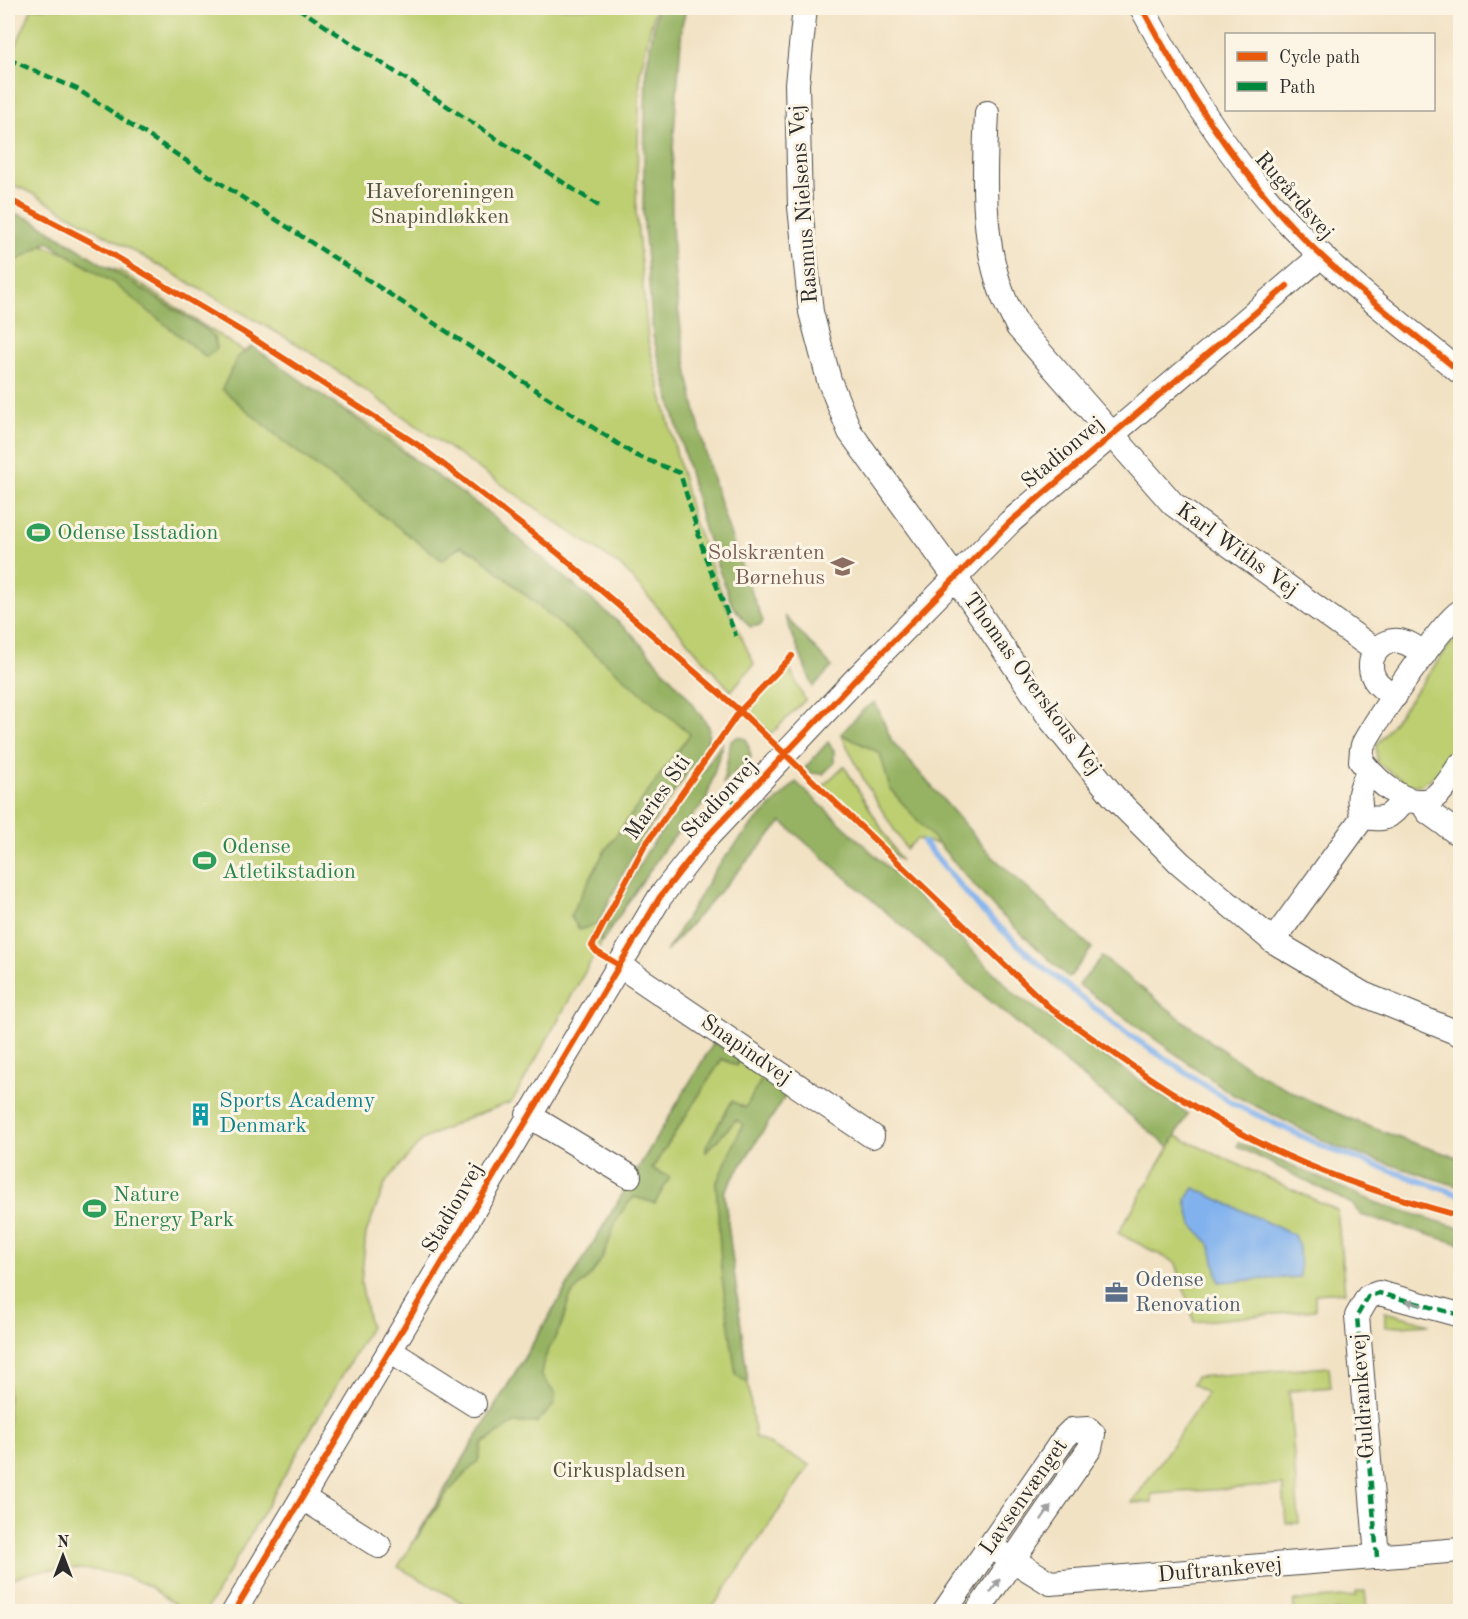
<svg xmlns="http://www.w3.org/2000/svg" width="1468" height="1619" viewBox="0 0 1468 1619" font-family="'Old Standard TT',serif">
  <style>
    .green { fill: #becf72; stroke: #747d4e; stroke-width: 1.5 }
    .forest { fill: #96b264; stroke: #606e48; stroke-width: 1.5 }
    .water { fill: #82b2ee; stroke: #566e8c; stroke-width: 1.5 }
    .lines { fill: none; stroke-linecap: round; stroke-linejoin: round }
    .stream { stroke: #82b2ee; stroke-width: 6 }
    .minor-casing { stroke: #494642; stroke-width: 26 }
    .minor { stroke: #fff; stroke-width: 24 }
    .quiet { stroke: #00873e; stroke-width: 4.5; stroke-dasharray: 9 4.5; stroke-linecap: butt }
    .cycleway-casing { stroke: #fcf5e5; stroke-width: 10 }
    .cycleway { stroke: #e8590c; stroke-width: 6 }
    .oneway { fill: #a0a0a0 }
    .labels { text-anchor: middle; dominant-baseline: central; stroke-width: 6; stroke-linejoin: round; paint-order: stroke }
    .park-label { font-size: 22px; fill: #50543d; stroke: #fcf5e5 }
    .street-label { font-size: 22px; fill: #2b2b2b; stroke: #fcf5e5 }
    .leisure-label { font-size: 22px; fill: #27864d; stroke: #fcf5e5; text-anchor: start }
    .education-label { font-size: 22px; fill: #785e54; stroke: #fcf5e5; text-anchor: end }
    .culture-label { font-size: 22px; fill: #0d838f; stroke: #fcf5e5; text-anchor: start }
    .service-label { font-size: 22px; fill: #4e5e75; stroke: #fcf5e5; text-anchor: start }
  </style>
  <rect width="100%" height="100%" fill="#fcf5e5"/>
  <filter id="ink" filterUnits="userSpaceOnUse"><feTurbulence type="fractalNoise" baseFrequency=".0167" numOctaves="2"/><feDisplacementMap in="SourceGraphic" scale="12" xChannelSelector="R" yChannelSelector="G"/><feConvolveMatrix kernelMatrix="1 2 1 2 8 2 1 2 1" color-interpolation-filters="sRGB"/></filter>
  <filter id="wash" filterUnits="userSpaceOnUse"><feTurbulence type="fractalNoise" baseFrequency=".008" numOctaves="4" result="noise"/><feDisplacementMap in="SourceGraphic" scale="24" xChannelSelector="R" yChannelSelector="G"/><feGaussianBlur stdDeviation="1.35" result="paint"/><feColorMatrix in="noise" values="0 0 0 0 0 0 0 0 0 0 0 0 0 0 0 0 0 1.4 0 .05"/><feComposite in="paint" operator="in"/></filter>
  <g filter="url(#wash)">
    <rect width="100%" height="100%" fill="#f2e2c4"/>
    <g class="green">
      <path d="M32,8h623l-15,65 -4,138 12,129 45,179 35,90 26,55 -23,27 -108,-123 -319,-220 -276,-157 -20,-8v-119z"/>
      <path d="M8,221l41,27 71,23 120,78 144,84 302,262 23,32 -2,17 -70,102 -39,77 2,22 -88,157 -45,16 -45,22 -36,42 -20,51 -5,50 9,44 -164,284c-6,0 -13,1 -19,0 -7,-1 -32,-22 -42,-27 -41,-18 -96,-22 -137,-3z"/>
      <path d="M1460,631v114l-17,25 -22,15h-12l-32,-22 -1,-17z"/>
      <path d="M787,664l18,36 -34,34 -27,-24z"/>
      <path d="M841,734l39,19 11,37 50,55 -24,-6 -11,10 -39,-63z"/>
      <path d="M844,766l57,95 -78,-75z"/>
      <path d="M714,1042l74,50 -64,100 31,245 55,28 -97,142 1,4h-237l-79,-44z"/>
      <path d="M1176,1136l161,74 8,82 -30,2v16l-121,12 -18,-59 -58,-30z"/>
      <path d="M1385,1312l45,12 -45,3z"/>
      <path d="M1329,1367l2,20 -42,4 10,132h-13l-3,-38 -131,9v8l-20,1 75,-109 -15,-11 4,-6z"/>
      <path d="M1365,1591l2,20h-73v-10l62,-5v-4z"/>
    </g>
    <g class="forest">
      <path d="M657,8h29l-4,17c-4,64 -12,130 -10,195 3,139 38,274 91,401l-2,4 -11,2 -18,-22 -27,-73 -52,-196 -10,-125 3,-140z"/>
      <path d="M8,211l25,9 174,110 7,7 3,12 -11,8 -94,-75 -64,-40 -40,24z"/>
      <path d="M252,346l232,163 147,124 55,62 23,32 -2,17 -70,102 -39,77 -18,7 -10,-14 34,-64 86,-118 -213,-180 -16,-8 -19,14 -158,-118 -62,-53 15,-31z"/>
      <path d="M785,616l47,51 -19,20z"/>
      <path d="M875,702l17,39 100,115 100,92 -23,30 -73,-68 -106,-121 -10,-36 -39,-19 23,-25z"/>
      <path d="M739,736l8,4 4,17 -28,26 8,-42z"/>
      <path d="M723,742l-17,59 -40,45 -65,97 -1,-7 47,-84z"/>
      <path d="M828,742l6,9v12l-11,11 -12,-1 -6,-5z"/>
      <path d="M796,782l110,102 109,110 173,120 -19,33 -207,-169 -180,-156 -116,130 51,-85 35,-42z"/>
      <path d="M1102,957c40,30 78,63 119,92 71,50 157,84 239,109v29l-124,-40 -104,-53 -153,-109z"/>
      <path d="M714,1042l26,17 -3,7 -15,-7 -70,110 18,8 -15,26 -21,-6c-25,26 -18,34 -32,61 -7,15 -18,24 -29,35 -7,8 -7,22 -11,31 -8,18 -19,30 -21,51l14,19 -1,11 -18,18h-22l-32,21 -4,17 -31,32 -35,52z"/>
      <path d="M764,1075l24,17 -64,100 24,191 -12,-8 -14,-97 -6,-94 27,-60 -7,-4 -30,32v-6l26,-45 13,7z"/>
      <path d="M1238,1142l139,61 83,25v16l-99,-29 -9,-11 -115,-58z"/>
    </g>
    <path class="water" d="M1194,1188l100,47 5,12 1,30 -81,5 -9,-38 -18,-19 -6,-25z"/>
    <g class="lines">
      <path class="stream" d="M924,843l56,66 57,53 85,68 110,73 97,46 131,46"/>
    </g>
  </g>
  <g filter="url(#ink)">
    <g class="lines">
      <defs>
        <g id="minor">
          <path d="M805,8l-8,76 3,123 11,105 18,68 21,52 105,145 97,144 62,76 66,66 93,78 90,53 97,40"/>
          <path d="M1142,8c40,75 86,148 143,211 52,57 116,104 175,153"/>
          <path d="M987,113c-3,57 -6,125 15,180 4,12 11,23 16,34l155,177 202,146"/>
          <path d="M1460,612c-19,12 -83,107 -96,131 -3,5 -2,12 -3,18 14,18 52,56 76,34 9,-8 16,-20 23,-30"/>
          <path d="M1395,696c-8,-5 -17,-10 -21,-18 -10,-19 6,-40 26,-37 10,2 16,7 24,13"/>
          <path d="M1369,771c-9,17 -13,27 -6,46 25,4 26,0 42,-18"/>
          <path d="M1421,801l7,11 32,23"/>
          <path d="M1273,941l90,-124"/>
          <path d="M619,965l253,171"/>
          <path d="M528,1115l101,61"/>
          <path d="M390,1351l84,53"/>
          <path d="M303,1498l76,48"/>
          <path d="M990,1546l60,37 410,-33"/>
          <path d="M1377,1557l-20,-241 11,-19 11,-4 81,22"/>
          <path d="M234,1612l426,-715 47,-60 148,-157 155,-158 312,-267"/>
          <path d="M944,1612l121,-175 7,-7 16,-1 5,5 -3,14 -113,164"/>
        </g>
      </defs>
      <use href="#minor" class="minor-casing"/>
      <use href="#minor" class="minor"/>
      <g class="quiet">
        <path d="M298,8l304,200"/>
        <path d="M632,8l5,3"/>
        <path d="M8,59l69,30 558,366 45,18 25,83 31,80"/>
        <path d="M724,790l14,16"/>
        <path d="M1377,1557l-20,-241 11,-19 11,-4 81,22"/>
      </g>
      <defs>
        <g id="cycleway">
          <path d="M1142,8c40,75 86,148 143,211 52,57 116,104 175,153"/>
          <path d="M8,199l83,43 152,90 178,115 138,107 181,157 310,297c74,53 151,109 235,147 57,26 115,45 175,61"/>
          <path d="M619,965l-22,-13 -5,-6 52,-99 96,-136 52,-55"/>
          <path d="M234,1612l426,-715 47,-60 148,-157 155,-158 277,-236"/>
        </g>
      </defs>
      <use href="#cycleway" class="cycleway-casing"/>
      <use href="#cycleway" class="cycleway"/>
    </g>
    <defs><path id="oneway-solid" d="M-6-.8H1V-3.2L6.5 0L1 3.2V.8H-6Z" transform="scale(1.5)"/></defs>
    <g class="oneway">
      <use href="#oneway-solid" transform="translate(1414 1303) rotate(-165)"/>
      <use href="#oneway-solid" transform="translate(1046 1513) rotate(-55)"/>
      <use href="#oneway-solid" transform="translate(995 1586) rotate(-55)"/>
    </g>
  </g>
  <defs>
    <symbol id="stadium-bare" viewBox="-9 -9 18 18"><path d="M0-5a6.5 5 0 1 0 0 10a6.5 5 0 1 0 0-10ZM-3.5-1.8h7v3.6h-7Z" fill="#2e9e5b" stroke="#fcf5e5" stroke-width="2.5" paint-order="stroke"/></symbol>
    <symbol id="school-bare" viewBox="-9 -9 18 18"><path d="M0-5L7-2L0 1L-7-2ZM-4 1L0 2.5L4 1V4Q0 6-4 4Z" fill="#8d6e63" stroke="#fcf5e5" stroke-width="2.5" paint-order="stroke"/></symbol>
    <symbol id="building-bare" viewBox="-9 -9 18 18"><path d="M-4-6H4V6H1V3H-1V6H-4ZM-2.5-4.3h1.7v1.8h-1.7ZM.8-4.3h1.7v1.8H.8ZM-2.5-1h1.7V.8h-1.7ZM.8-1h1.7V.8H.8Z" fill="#0f9aa8" stroke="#fcf5e5" stroke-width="2.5" paint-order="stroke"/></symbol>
    <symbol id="office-bare" viewBox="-9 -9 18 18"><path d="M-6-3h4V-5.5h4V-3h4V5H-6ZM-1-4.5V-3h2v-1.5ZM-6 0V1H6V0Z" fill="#5c6f8a" stroke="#fcf5e5" stroke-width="2.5" paint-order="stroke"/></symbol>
  </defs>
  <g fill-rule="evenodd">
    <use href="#stadium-bare" x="22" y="516" width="33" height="33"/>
    <use href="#school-bare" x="826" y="550" width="33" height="33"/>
    <use href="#stadium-bare" x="188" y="844" width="33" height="33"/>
    <use href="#building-bare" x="184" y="1098" width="33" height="33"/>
    <use href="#stadium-bare" x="78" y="1192" width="33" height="33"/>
    <use href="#office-bare" x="1100" y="1276" width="33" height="33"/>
  </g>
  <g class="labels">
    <g class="park-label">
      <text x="440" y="192">Haveforeningen<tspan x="440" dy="25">Snapindløkken</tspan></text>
      <text x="619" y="1471">Cirkuspladsen</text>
    </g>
    <g class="street-label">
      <text transform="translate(1294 196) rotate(49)">Rugårdsvej</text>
      <text transform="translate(804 204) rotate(-94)">Rasmus Nielsens Vej</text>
      <text transform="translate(1063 453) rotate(-40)">Stadionvej</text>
      <text transform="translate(1237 550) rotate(36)">Karl Withs Vej</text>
      <text transform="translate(1032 684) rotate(54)">Thomas Overskous Vej</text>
      <text transform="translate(658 798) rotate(-55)">Maries Sti</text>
      <text transform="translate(720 799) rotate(-47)">Stadionvej</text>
      <text transform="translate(746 1050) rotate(35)">Snapindvej</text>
      <text transform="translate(453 1208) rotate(-60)">Stadionvej</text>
      <text transform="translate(1363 1396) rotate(-94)">Guldrankevej</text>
      <text transform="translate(1024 1497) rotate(-55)">Lavsenvænget</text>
      <text transform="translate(1220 1570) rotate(-5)">Duftrankevej</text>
    </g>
    <g class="leisure-label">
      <text x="57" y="533">Odense Isstadion</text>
      <text x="222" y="847">Odense<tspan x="222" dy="25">Atletikstadion</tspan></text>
      <text x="113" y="1195">Nature<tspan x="113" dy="25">Energy Park</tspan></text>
    </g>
    <g class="education-label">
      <text x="825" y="553">Solskrænten<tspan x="825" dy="25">Børnehus</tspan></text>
    </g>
    <g class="culture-label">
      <text x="219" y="1101">Sports Academy<tspan x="219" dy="25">Denmark</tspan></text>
    </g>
    <g class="service-label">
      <text x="1135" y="1280">Odense<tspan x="1135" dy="25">Renovation</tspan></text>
    </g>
  </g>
  <rect width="1468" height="1619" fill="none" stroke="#fcf5e5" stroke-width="30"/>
  <rect x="1225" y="33" width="210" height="78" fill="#fcf5e5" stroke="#a8a49b" stroke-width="1.5"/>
  <rect x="1237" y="52" width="30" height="9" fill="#e8590c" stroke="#a8a49b" stroke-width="1.5"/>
  <text x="1279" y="63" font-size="18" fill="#2b2b2b">Cycle path</text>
  <rect x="1237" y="82" width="30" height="9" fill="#00873e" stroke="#a8a49b" stroke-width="1.5"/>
  <text x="1279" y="93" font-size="18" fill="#2b2b2b">Path</text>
  <g transform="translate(63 1556)" stroke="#fcf5e5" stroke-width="4.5" paint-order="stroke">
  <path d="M0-4.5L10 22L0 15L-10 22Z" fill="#2b2b2b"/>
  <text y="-9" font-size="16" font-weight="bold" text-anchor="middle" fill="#2b2b2b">N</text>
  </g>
</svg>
